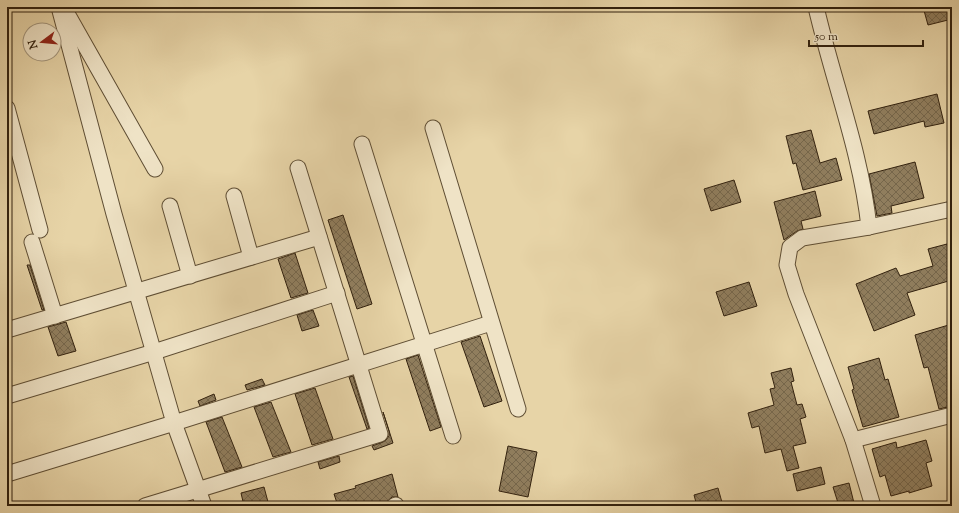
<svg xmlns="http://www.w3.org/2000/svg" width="959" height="513" viewBox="0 0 959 513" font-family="'Sorts Mill Goudy',serif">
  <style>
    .building { fill: url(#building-cross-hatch); stroke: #32210e }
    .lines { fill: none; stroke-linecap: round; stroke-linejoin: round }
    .minor-casing { stroke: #5f4e34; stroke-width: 17 }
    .minor { stroke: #efe3c6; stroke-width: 15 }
  </style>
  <defs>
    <pattern id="building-cross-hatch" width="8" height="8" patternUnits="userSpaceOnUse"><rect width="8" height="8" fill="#907e5e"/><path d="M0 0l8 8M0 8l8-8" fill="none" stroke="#76674c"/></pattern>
  </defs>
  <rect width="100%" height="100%" fill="#e7d4a7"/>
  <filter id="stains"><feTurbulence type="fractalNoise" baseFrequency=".005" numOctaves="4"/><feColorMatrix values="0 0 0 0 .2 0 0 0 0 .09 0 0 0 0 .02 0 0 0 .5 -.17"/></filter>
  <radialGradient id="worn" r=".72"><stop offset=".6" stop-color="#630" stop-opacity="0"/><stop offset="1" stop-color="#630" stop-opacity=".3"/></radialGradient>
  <g class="building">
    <path d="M923,7h29v12l-24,6z"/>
    <path d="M937,94l7,29 -19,4 -1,-6 -50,13 -6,-23z"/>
    <path d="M811,130l9,33 16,-5 6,22 -39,10 -7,-27 -3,1 -7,-28z"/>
    <path d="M915,162l9,36 -33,8 1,7 -15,3 -8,-42z"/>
    <path d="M734,180l7,22 -30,9 -7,-22z"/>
    <path d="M815,191l6,25 -20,5 2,8 -6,2 -13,9 -10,-38z"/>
    <path d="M343,215l29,89 -15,5 -29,-89z"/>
    <path d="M947,244l5,16v20l-45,13 8,22 -41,16 -18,-47 40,-16 4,8 33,-10 -5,-17z"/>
    <path d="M295,253l13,40 -17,5 -13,-39z"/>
    <path d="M27,265h3l14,45h-2z"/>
    <path d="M749,282l8,24 -33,10 -8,-24z"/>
    <path d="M313,310l6,16 -17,5 -5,-16z"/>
    <path d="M66,322l10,29 -18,5 -10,-29z"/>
    <path d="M952,324v82l-13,3 -11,-42 -4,1 -9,-33z"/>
    <path d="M480,336l22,65 -18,6 -23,-65z"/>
    <path d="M418,355l23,72 -11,4 -24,-72z"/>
    <path d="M879,358l6,22 3,-1 11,38 -36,10 -11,-37 2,-1 -6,-22z"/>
    <path d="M791,368l3,13 -3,1 6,23 5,-1 4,13 -6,2 6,24 -13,3 6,22 -12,3 -6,-22 -16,4 -6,-27 -7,2 -4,-15 26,-8 -4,-16 5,-1 -4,-15z"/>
    <path d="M353,376l16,52 -2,1 -18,-52z"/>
    <path d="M262,379l3,6 -18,5 -2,-5z"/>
    <path d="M315,388l18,51 -21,6 -17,-51z"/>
    <path d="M214,394l2,6 -16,6 -2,-5z"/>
    <path d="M271,402l20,50 -18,5 -19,-50z"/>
    <path d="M383,412l10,31 -19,7 -2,-4 11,-4 3,-2 3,-4v-5z"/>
    <path d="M222,417l20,50 -17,5 -19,-50z"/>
    <path d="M926,440l6,21 -6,2 6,23 -23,7v-2l-18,5 -6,-21 -5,2 -8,-28 24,-7 1,6z"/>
    <path d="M508,446l29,6 -9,45 -29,-6z"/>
    <path d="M339,456l1,6 -20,7 -2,-7z"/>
    <path d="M821,467l4,17 -28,7 -4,-17z"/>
    <path d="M392,474l6,23h-6l-6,6 -10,3h-38l-4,-12 22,-6 -1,-2z"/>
    <path d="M849,483l5,20 -10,3h-5l-6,-19z"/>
    <path d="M264,487l4,15 -14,4h-10l-3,-13z"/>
    <path d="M718,488l5,18h-26l-3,-11z"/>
  </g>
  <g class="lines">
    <defs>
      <g id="minor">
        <path d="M59,7l55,207 60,209 30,83"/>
        <path d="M816,7c17,74 45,145 53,220l-67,11 -12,9 -3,18 9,29 57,146 20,66"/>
        <path d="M65,10l90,159"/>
        <path d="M7,108l33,122"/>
        <path d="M433,128l85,281"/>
        <path d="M362,144l91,292"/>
        <path d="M234,196l17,61"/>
        <path d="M170,206l20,70"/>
        <path d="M869,227l83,-18"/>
        <path d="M32,242l23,74"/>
        <path d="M7,330l312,-93"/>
        <path d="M7,396l147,-44 183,-59"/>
        <path d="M853,440l99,-25"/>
        <path d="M7,474l167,-51 317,-100"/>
        <path d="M145,506l235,-72 -82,-266"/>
        <path d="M394,506l2,-1"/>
      </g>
    </defs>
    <use href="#minor" class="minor-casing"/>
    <use href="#minor" class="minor"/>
  </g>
  <rect width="959" height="513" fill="none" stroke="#e7d4a7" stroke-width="24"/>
  <rect x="8" y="8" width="943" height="497" fill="none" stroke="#32210e" stroke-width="2"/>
  <rect x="12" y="12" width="935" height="489" fill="none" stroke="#32210e"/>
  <g transform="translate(42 42) rotate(254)"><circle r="19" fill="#efe3c6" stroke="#a3957c"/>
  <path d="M0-3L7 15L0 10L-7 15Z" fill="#8f2418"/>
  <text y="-6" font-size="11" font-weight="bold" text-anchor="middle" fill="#32210e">N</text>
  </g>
  <path d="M809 40v6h114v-6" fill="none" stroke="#32210e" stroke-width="2"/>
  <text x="815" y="40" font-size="12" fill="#32210e" stroke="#efe3c6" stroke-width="3" paint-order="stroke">50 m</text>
  <rect width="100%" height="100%" filter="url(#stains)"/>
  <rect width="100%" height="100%" fill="url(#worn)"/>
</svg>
